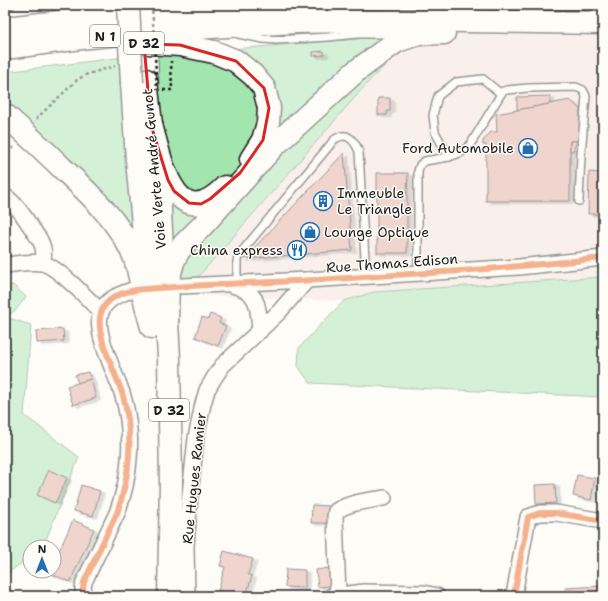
<svg xmlns="http://www.w3.org/2000/svg" width="608" height="601" viewBox="0 0 608 601" font-family="'Shantell Sans',sans-serif">
  <style>
    .built { fill: #f4e2dc }
    .green { fill: #a3e5af; stroke: #608066 }
    .building { fill: #e0a69d; stroke: #1c1c1c; filter: url(#shadow) }
    .lines { fill: none; stroke-linecap: round; stroke-linejoin: round }
    .service-casing { stroke: #1c1c1c; stroke-width: 10 }
    .minor-casing { stroke: #1c1c1c; stroke-width: 18 }
    .primary-casing { stroke: #1c1c1c; stroke-width: 25 }
    .trunk-casing { stroke: #1c1c1c; stroke-width: 25 }
    .path { stroke: #1c1c1c; stroke-width: 2.5; stroke-dasharray: 3 3; stroke-linecap: butt }
    .service { stroke: #fdfcf7; stroke-width: 7 }
    .minor { stroke: #fdfcf7; stroke-width: 15 }
    .primary { stroke: #fdfcf7; stroke-width: 22 }
    .trunk { stroke: #fdfcf7; stroke-width: 22 }
    .primary-bridge-casing { stroke: #1c1c1c; stroke-width: 25; stroke-linecap: butt }
    .path-bridge { stroke: #1c1c1c; stroke-width: 2.5; stroke-dasharray: 3 3; stroke-linecap: butt }
    .primary-bridge { stroke: #fdfcf7; stroke-width: 22 }
    .cycleway-casing { stroke: #fdfcf7; stroke-width: 8 }
    .cycleway { stroke: #e8590c; stroke-width: 6 }
    .marked { fill: none; stroke: #d62828; stroke-width: 3; stroke-linejoin: round }
    .labels { text-anchor: middle; dominant-baseline: central; stroke-width: 3; stroke-linejoin: round; paint-order: stroke }
    .shield { fill: #fdfcf7; stroke: #605f5e; stroke-width: 1 }
    .shield-label { font-size: 13px; font-weight: bold; fill: #1c1c1c }
    .poi-label { font-size: 14px; fill: #1c1c1c; stroke: #fdfcf7; text-anchor: end }
    .street-label { font-size: 14px; fill: #1c1c1c; stroke: #fdfcf7 }
  </style>
  <defs>
    <filter id="shadow"><feDropShadow dx="4.5" dy="2.5" stdDeviation="0" flood-color="#0004"/></filter>
  </defs>
  <rect width="100%" height="100%" fill="#fdfcf7"/>
  <filter id="ink" filterUnits="userSpaceOnUse"><feTurbulence type="fractalNoise" baseFrequency=".025" numOctaves="2"/><feDisplacementMap in="SourceGraphic" scale="8" xChannelSelector="R" yChannelSelector="G"/><feConvolveMatrix kernelMatrix="1 2 1 2 8 2 1 2 1" color-interpolation-filters="sRGB"/></filter>
  <g filter="url(#ink)">
    <path class="built" d="M457,5h146v272l-229,15 -30,9 -163,-7 189,-214 48,-46z"/>
    <g class="green">
      <path d="M464,6l139,1v8l-358,-2 108,-5z"/>
      <path d="M418,34l-48,46 -172,197 -32,32 -33,-223 26,-2 -1,-29z"/>
      <path d="M124,57l16,198 -13,-24 -2,-15 -120,-113v-31z"/>
      <path d="M603,277v120l-293,-14 -12,-17 1,-18 23,-25 22,-22 30,-9z"/>
      <path d="M13,285l13,12 -11,14 -10,5v-30z"/>
      <path d="M5,317l26,8 -7,90 55,42 -36,90h-13v10l-25,18z"/>
    </g>
    <g class="building">
      <path d="M324,51v4l-11,1v-4z"/>
      <path d="M550,96v8l-33,6v-13z"/>
      <path d="M378,98h12v13h-3v4h-9z"/>
      <path d="M570,100l10,9v21l-3,11h-7v60h-84v-56h-3v-4l8,-9h6l-1,-18z"/>
      <path d="M570,141h7l-4,10h-3z"/>
      <path d="M344,153l8,97 -96,8 -4,-8z"/>
      <path d="M589,172l12,1 -1,41h-12z"/>
      <path d="M377,173h31l-1,20h-30z"/>
      <rect x="377" y="193" width="30" height="60"/>
      <path d="M252,250l4,8 -13,1z"/>
      <path d="M433,260h7v7l-6,1z"/>
      <path d="M210,314l11,4 -2,5 7,3 -8,20 -23,-9 7,-20 6,2z"/>
      <path d="M63,329l1,12 -27,2 -1,-12z"/>
      <path d="M88,372l3,7 -13,4 -3,-8z"/>
      <path d="M91,379l5,19 -23,7 -6,-19z"/>
      <path d="M49,470l18,8 -12,25 -18,-8z"/>
      <path d="M577,475l18,3 -4,22 -18,-4z"/>
      <path d="M555,484l1,19 -20,1 -1,-19z"/>
      <path d="M81,485l19,6 -7,25 -19,-5z"/>
      <path d="M312,505l18,1 -1,17h-18z"/>
      <path d="M73,520l21,9 -24,53 -21,-9 1,-2h4v-9z"/>
      <path d="M224,551l29,8 -5,15 4,2 -6,20h-12l-16,-5 7,-24 -5,-1z"/>
      <path d="M329,568l2,18 -13,1 -2,-17z"/>
      <path d="M286,569l19,1v18l-20,-1z"/>
      <path d="M601,586l1,10h-36l-1,-8z"/>
    </g>
    <g class="lines">
      <defs>
        <g id="service">
          <path d="M5,6l6,-1"/>
          <path d="M238,34l25,5 13,1 52,-3 30,-3h39"/>
          <path d="M449,157l-14,-25 -2,-17 5,-19 18,-14 27,-3 18,15"/>
          <path d="M418,273v-102l2,-6 5,-4 24,-4 11,-4 10,-8 31,-51 2,-3 4,-1 21,-2 48,-1 7,3 3,6 -5,59 -2,46"/>
          <path d="M237,284v-23l1,-5 92,-111c2,-3 4,-6 7,-7 11,-7 19,5 22,14l7,125"/>
        </g>
        <g id="minor">
          <path d="M5,196c15,11 24,29 35,44 4,8 5,14 2,23"/>
          <path d="M5,265c12,-1 25,-4 37,-2 15,3 47,37 59,49"/>
          <path d="M232,285c28,7 26,22 28,46"/>
          <path d="M182,286l125,-6 212,-13 84,-9"/>
          <path d="M338,595l-3,-78 1,-6c14,-9 32,-10 48,-13"/>
          <path d="M83,596v-8l1,-6 33,-69c14,-37 17,-79 6,-117 -6,-21 -30,-63 -22,-84 5,-13 19,-18 31,-22"/>
          <path d="M187,596l-1,-50 4,-51 6,-57 7,-34 4,-14 7,-12 8,-12 57,-54 28,-32"/>
          <path d="M332,596l32,-4 59,1 14,3"/>
          <path d="M512,596l2,-1 14,-78 12,-4h16l47,8"/>
        </g>
        <g id="primary">
          <path d="M146,80l3,27 10,84 4,80 4,51 2,36 2,122 -2,116"/>
          <path d="M132,83l5,77 12,127"/>
        </g>
        <g id="trunk">
          <path d="M5,28l153,-17 119,-6"/>
          <path d="M149,43l31,2 34,7 22,9 17,14 11,13 5,20 -1,15 -5,17 -12,19"/>
          <path d="M5,48l84,-11 90,-8 117,-7 110,-2 197,3"/>
          <path d="M5,115c19,17 38,34 56,52 28,26 58,54 73,89 4,11 6,21 8,32 3,13 6,26 10,39"/>
          <path d="M151,125c10,35 24,112 74,62"/>
          <path d="M167,322l1,-41 5,-19 5,-10 6,-8 19,-19 72,-80 80,-73 42,-31 21,-7 26,-1"/>
        </g>
      </defs>
      <use href="#service" class="service-casing"/>
      <use href="#minor" class="minor-casing"/>
      <use href="#primary" class="primary-casing"/>
      <use href="#trunk" class="trunk-casing"/>
      <g class="path">
        <path d="M163,90h9l-1,-29"/>
        <path d="M36,119l41,-39 8,-5 30,-9"/>
        <path d="M5,159l10,-14"/>
      </g>
      <use href="#service" class="service"/>
      <use href="#minor" class="minor"/>
      <use href="#primary" class="primary"/>
      <use href="#trunk" class="trunk"/>
      <defs>
        <path id="primary-bridge" d="M128,5l4,78"/>
      </defs>
      <use href="#primary-bridge" class="primary-bridge-casing"/>
      <path class="path-bridge" d="M152,5l5,85"/>
      <use href="#primary-bridge" class="primary-bridge"/>
      <defs>
        <g id="cycleway">
          <path d="M83,596v-8l1,-6 33,-69c13,-37 17,-79 6,-117 -6,-22 -29,-61 -22,-83 4,-13 18,-20 30,-22 12,-3 30,-3 43,-4 41,-3 82,-4 123,-6 44,-2 89,-6 133,-8 30,-2 60,-4 90,-7 28,-2 55,-5 83,-8"/>
          <path d="M512,596l2,-1 14,-78 12,-4h16l47,8"/>
        </g>
      </defs>
      <use href="#cycleway" class="cycleway-casing"/>
      <use href="#cycleway" class="cycleway"/>
    </g>
  </g>
  <path d="M0 0H608V601H0ZM144,44l36,1 56,16 28,27 5,20 -6,32 -23,33 -30,26 -9,5 -12,-1 -15,-12 -6,-11 -17,-55z" fill="#fdfcf7" fill-opacity=".55" fill-rule="evenodd"/>
  <path class="marked" d="M144,44l36,1 56,16 28,27 5,20 -6,32 -23,33 -30,26 -9,5 -12,-1 -15,-12 -6,-11 -17,-55z"/>
  <defs>
    <symbol id="shop-ring" viewBox="-11 -11 22 22"><circle r="9.5" fill="#fdfcf7" stroke="#1f6fb2" stroke-width="1.5"/><path d="M-5-2.5h2.3a2.7 3.5 0 0 1 5.4 0H5L5.5 6h-11ZM-1.5-2.5h3a1.5 2.3 0 0 0-3 0Z" fill="#1f6fb2"/></symbol>
    <symbol id="building-ring" viewBox="-11 -11 22 22"><circle r="9.5" fill="#fdfcf7" stroke="#1f6fb2" stroke-width="1.5"/><path d="M-4-6H4V6H1V3H-1V6H-4ZM-2.5-4.3h1.7v1.8h-1.7ZM.8-4.3h1.7v1.8H.8ZM-2.5-1h1.7V.8h-1.7ZM.8-1h1.7V.8H.8Z" fill="#1f6fb2"/></symbol>
    <symbol id="restaurant-ring" viewBox="-11 -11 22 22"><circle r="9.5" fill="#fdfcf7" stroke="#1f6fb2" stroke-width="1.5"/><path d="M-5-6h1v4h1v-4h1v4h1v-4h1v5L-1.5 .5V6h-2V.5L-5-1ZM5-6V6H3V1.5H1.5Q1.5-4 5-6Z" fill="#1f6fb2"/></symbol>
  </defs>
  <g fill-rule="evenodd">
    <use href="#shop-ring" x="517" y="137" width="22" height="22"/>
    <use href="#building-ring" x="312" y="190" width="22" height="22"/>
    <use href="#shop-ring" x="299" y="221" width="22" height="22"/>
    <use href="#restaurant-ring" x="286" y="239" width="22" height="22"/>
  </g>
  <g class="labels">
    <g class="shield">
      <rect x="90" y="25" width="30" height="22" rx="3"/>
      <rect x="124" y="32" width="40" height="22" rx="3"/>
      <rect x="149" y="399" width="40" height="22" rx="3"/>
    </g>
    <g class="shield-label">
      <text x="105" y="36">N 1</text>
      <text x="144" y="43">D 32</text>
      <text x="169" y="410">D 32</text>
    </g>
    <g class="poi-label">
      <text x="514" y="148">Ford Automobile</text>
      <text x="337" y="193" text-anchor="start">Immeuble<tspan x="337" dy="16">Le Triangle</tspan></text>
      <text x="324" y="232" text-anchor="start">Lounge Optique</text>
      <text x="283" y="250">China express</text>
    </g>
    <g class="street-label">
      <text transform="translate(154 169) rotate(-95)">Voie Verte André Gunot</text>
      <text transform="translate(392 263) rotate(-4)">Rue Thomas Edison</text>
      <text transform="translate(194 478) rotate(-84)">Rue Hugues Ramier</text>
    </g>
  </g>
  <rect width="608" height="601" fill="none" stroke="#fdfcf7" stroke-width="20"/>
  <rect x="10" y="10" width="588" height="581" fill="none" stroke="#1c1c1c" stroke-width="1.5" filter="url(#ink)"/>
  <g transform="translate(42 559)"><circle r="19" fill="#fdfcf7" stroke="#a3a29f"/>
  <path d="M0-3L7 15L0 10L-7 15Z" fill="#1f6fb2"/>
  <text y="-6" font-size="11" font-weight="bold" text-anchor="middle" fill="#1c1c1c">N</text>
  </g>
</svg>
